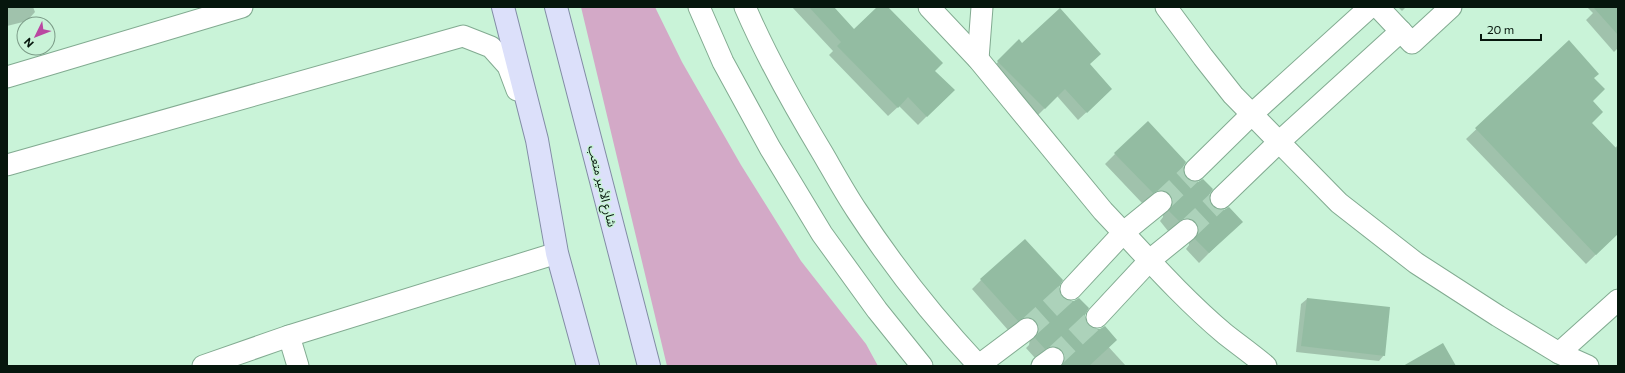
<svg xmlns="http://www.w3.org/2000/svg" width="1625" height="373" viewBox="0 0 1625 373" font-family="Commissioner,'Noto Sans Arabic',sans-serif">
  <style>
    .green { fill: #d3a9c7 }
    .shadow { fill: #0003 }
    .building { fill: #93bca2 }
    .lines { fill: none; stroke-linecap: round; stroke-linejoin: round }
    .minor-tunnel { stroke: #acd2ba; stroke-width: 21; stroke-dasharray: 21 10; stroke-linecap: butt }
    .minor-casing { stroke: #82ab91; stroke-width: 23 }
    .major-casing { stroke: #828ca5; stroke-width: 24 }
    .minor { stroke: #fff; stroke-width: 21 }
    .major { stroke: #dce0fa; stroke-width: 22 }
    .labels { text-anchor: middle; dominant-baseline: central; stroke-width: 3; stroke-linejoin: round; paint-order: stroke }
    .street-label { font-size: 12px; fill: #06160d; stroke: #c9f3d8 }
  </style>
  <rect width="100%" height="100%" fill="#c9f3d8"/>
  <path class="green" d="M581,7h74l27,55 59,103 60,96 65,83 12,22h-211z"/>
  <g class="shadow">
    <path d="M7,7h26l2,5 -8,9 -20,5z"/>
    <path d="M792,7h40l22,24 24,-24h9l47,64 19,19 -35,35 -19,-19 -11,10 -59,-61 4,-4z"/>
    <path d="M1398,7h8l-4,4z"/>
    <path d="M1587,7h31v41l-4,4 -28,-32 7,-7z"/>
    <path d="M1019,41l3,3 67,20 14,33 -25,23 -21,-24 -20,20 -47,-46z"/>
    <path d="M1569,41l24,37 -2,45 24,25 3,-3v88l-32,31 -120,-125z"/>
    <path d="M1115,154l67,13v6l3,6 23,16v6l3,6 20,24 -32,32 -13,-14 3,-4v-6l-14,-11 -7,3 -8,-10 3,-4v-6l-14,-11 -7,3 -37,-39z"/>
    <path d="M981,280l77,6v6l4,6 22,16v6l42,46h-71l-13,-11 -7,3 -9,-10 3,-3 1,-7 -14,-12 -8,4 -36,-41z"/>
    <path d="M1307,299l77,56 -5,6 -83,-9 5,-48z"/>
  </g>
  <g class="building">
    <path d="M809,7h25l20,22 23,-22h11l55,56 -8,8 20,19 -28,27 -19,-20 -10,11 -61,-62 4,-4z"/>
    <path d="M1593,7h25v28z"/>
    <path d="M1060,8l41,46 -11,10 22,25 -25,24 -22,-24 -20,20 -48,-48 22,-22 3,4z"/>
    <path d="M1569,40l30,34 -5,4 11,11 -12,12 10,11 -11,11 26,27v84l-22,21 -121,-127z"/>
    <path d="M1148,121l38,41 -3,5v6l3,5 6,4h6l5,-3 10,10 -4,6v6l3,5 6,4h6l5,-3 14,15 -34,31 -14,-14 3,-5 1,-5 -3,-7 -5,-3 -5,-1 -7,3 -10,-10 3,-5 1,-5 -3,-7 -5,-3 -5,-1 -7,3 -39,-40z"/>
    <path d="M1025,239l38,41 -4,7v5l4,5 6,4h5l5,-3 10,10 -4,7v5l4,5 6,4h5l5,-3 12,14 -28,26h-27l2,-4 1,-5 -3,-6 -4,-4 -6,-1 -7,3 -10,-11 3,-4 1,-6 -3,-7 -4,-3 -6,-1 -8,4 -38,-42z"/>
    <path d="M1307,298l83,9 -5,49 -84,-10z"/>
    <path d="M1443,343l13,23h-53z"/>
  </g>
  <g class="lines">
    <g class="minor-tunnel">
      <path d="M1161,202l34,-32"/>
      <path d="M1187,230l34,-32"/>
      <path d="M1027,329l44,-40"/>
      <path d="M1053,358l44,-41"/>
    </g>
    <defs>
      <g id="minor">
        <path d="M699,7l24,55 47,86 52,86 55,76 45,56"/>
        <path d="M745,7c22,51 49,99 78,147 11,19 22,39 34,57 36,55 77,107 122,155"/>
        <path d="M929,7l49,52 125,152c40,42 78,86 122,123 14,11 28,21 41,32"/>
        <path d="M1166,7l37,50 30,38 106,108 77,60 82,53 61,37 29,13"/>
        <path d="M1378,7l34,36 39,-36"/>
        <path d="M978,59l4,-52"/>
        <path d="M7,77l235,-70"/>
        <path d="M7,165l456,-129 28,11 17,19 9,24"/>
        <path d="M1195,170l57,-56 118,-107"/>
        <path d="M1221,198l58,-56 122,-111"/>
        <path d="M1071,289l53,-57 37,-30"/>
        <path d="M1097,317l53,-57 37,-30"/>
        <path d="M289,336l9,30"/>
        <path d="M1559,353l59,-53"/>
        <path d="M203,366l86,-30 268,-83"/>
        <path d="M978,366l49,-37"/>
        <path d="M1042,366l11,-8"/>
      </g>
      <g id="major">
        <path d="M503,7l34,133 20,113 31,113"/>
        <path d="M556,7l93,359"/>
      </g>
    </defs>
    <use href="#minor" class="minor-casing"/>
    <use href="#major" class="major-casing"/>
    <use href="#minor" class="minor"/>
    <use href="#major" class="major"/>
  </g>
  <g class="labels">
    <g class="street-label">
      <text transform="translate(603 186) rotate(76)">شارع الأمير متعب</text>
    </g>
  </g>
  <rect width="1625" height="373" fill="none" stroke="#06160d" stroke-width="16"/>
  <g transform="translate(36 36) rotate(227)"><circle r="19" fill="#c9f3d8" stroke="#7b9b87"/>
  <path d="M0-3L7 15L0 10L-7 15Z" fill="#ba47a1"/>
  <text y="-6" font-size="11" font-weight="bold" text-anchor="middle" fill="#06160d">N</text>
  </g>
  <path d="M1481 34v6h60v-6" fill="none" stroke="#06160d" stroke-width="2"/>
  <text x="1487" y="34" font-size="12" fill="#06160d" stroke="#c9f3d8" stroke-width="3" paint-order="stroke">20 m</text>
</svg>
